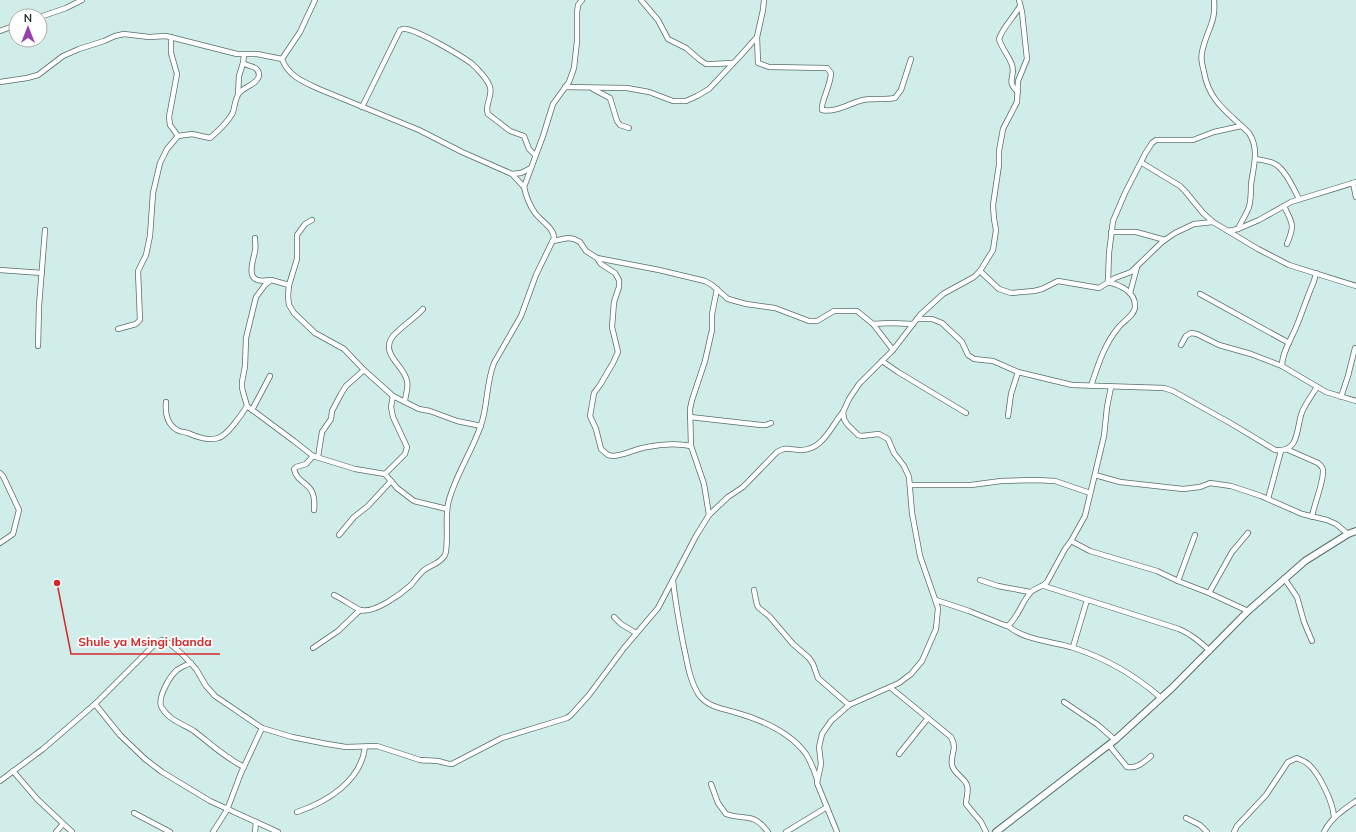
<svg xmlns="http://www.w3.org/2000/svg" width="1356" height="832" viewBox="0 0 1356 832" font-family="Mulish,sans-serif">
  <style>
    .lines { fill: none; stroke-linecap: round; stroke-linejoin: round }
    .minor-casing { stroke: #566f6b; stroke-width: 6 }
    .tertiary-casing { stroke: #566f6b; stroke-width: 8 }
    .minor { stroke: #fff; stroke-width: 4.5 }
    .tertiary { stroke: #fff; stroke-width: 6 }
    .leader { fill: none; stroke: #d62828; stroke-width: 1.5 }
    .callout-dot { fill: #d62828; stroke: #fff; stroke-width: 1.5 }
    .callout-label { font-size: 12px; text-anchor: middle; font-weight: bold; fill: #d62828; stroke: #fff; stroke-width: 3.5; stroke-linejoin: round; paint-order: stroke }
  </style>
  <rect width="100%" height="100%" fill="#d1ede9"/>
  <g class="lines">
    <defs>
      <g id="minor">
        <path d="M315,0l-15,32 -18,27c6,17 22,23 37,30l100,41 43,22 50,22 12,13"/>
        <path d="M641,0l17,20 10,19 18,9 14,12 6,4h7l20,-1"/>
        <path d="M764,0l-1,10 -6,27 1,26 11,4 58,1 4,5c0,12 -11,30 -9,37 14,3 28,-7 41,-10 10,-2 21,0 32,-2l6,-8 10,-31"/>
        <path d="M1214,0c2,22 -6,28 -11,48 -3,9 -1,15 1,24 5,30 25,41 45,61 11,17 4,34 2,52 0,7 0,15 -2,22 -3,8 -8,15 -11,22"/>
        <path d="M40,17l26,-9 16,-8"/>
        <path d="M0,31l16,-6"/>
        <path d="M171,37v16l6,21 -8,43 1,8 8,11"/>
        <path d="M0,82l27,-4 11,-3 25,-19 16,-7 25,-8 11,-5 9,-2 25,3 17,-1 71,18h20l25,5"/>
        <path d="M565,87l62,1 22,4 24,9h13l11,-5 12,-7 32,-34 16,-18"/>
        <path d="M593,89l17,9 7,23 3,4 9,3"/>
        <path d="M1018,92c-13,-11 -2,-15 -6,-27 -3,-9 -10,-16 -13,-26 4,-12 15,-22 21,-33"/>
        <path d="M238,94l1,-18 4,-13"/>
        <path d="M362,107l38,-77c3,-1 3,-2 6,-1 13,2 54,26 65,34 6,5 17,17 19,24 3,10 -6,18 -2,27l22,17 14,5 5,13 6,6"/>
        <path d="M1256,159c6,1 14,2 19,5 10,5 19,25 24,35"/>
        <path d="M1142,163l38,23 5,5 18,22 10,9 15,9 10,-2 21,-9 32,-18 65,-20"/>
        <path d="M512,174l9,-1 10,-5"/>
        <path d="M1353,183l3,14"/>
        <path d="M1284,206c9,19 11,18 3,38"/>
        <path d="M312,220l-7,4 -8,11v24l-8,26 -1,11 1,9 5,8 21,20 29,16 20,21 29,26 26,13 11,2 27,10 24,5"/>
        <path d="M1228,231l30,18 31,16 67,21"/>
        <path d="M1111,232h25l29,8"/>
        <path d="M255,238c0,4 1,8 0,13 -3,14 -11,34 15,29"/>
        <path d="M553,241l15,-3 6,1 6,3 6,9 11,7 62,12 46,11 7,4 16,14 18,5 29,4 34,13h8l17,-10h23l16,13 20,26"/>
        <path d="M597,258l4,6 14,9 4,7v7l-5,15 -2,25 6,25 -5,11 -13,22 -6,8 -4,23 6,13 5,20 7,6 5,1c12,-1 22,-7 34,-9 15,-3 29,-4 44,-1"/>
        <path d="M0,270l42,3"/>
        <path d="M980,271l19,18 12,4 23,-2 8,-2 16,-8 41,7 16,-10 16,-6 31,-30 13,-9 19,-9 19,-2"/>
        <path d="M1316,273l-2,8c-6,14 -11,29 -17,44 -5,13 -15,27 -15,41l44,26 30,9"/>
        <path d="M289,285l-18,-5 -6,5 -9,12 -10,41 -1,28 -3,16v6l5,18 47,35 19,15 42,13 30,5 12,14 17,13 33,8"/>
        <path d="M1130,293l7,-26"/>
        <path d="M1200,294l89,49"/>
        <path d="M917,319h15l10,4 20,19 6,13 6,4 19,2 25,11 54,13 92,3 9,3 59,33 43,26c25,3 21,-22 27,-38 4,-9 10,-17 15,-25"/>
        <path d="M873,324l17,-1 23,1"/>
        <path d="M118,329l18,-5 4,-4 -2,-49 8,-16 4,-19 3,-43 7,-30 7,-14 11,-13 14,-2 18,4c7,-6 19,-17 23,-26 2,-6 2,-15 7,-20 6,-6 16,-7 19,-16 0,-11 -9,-8 -16,-13l1,-8"/>
        <path d="M1181,345l5,-9 5,-3 6,1 22,11 32,9 31,12"/>
        <path d="M38,346l1,-40 6,-76"/>
        <path d="M882,361l16,11 68,41"/>
        <path d="M1091,386c7,-21 13,-41 27,-58 5,-7 17,-13 17,-21 1,-15 -15,-22 -27,-25l1,-29 4,-32 12,-28 20,-39 7,-11 4,-3h37l21,-8 27,-6"/>
        <path d="M1341,397l7,-21 7,-28"/>
        <path d="M166,402c-1,11 1,22 11,28 3,2 8,2 11,3 8,4 21,8 30,5 9,-2 24,-24 29,-32"/>
        <path d="M405,402c0,-7 4,-14 2,-21 -2,-15 -28,-27 -14,-45 9,-10 21,-17 30,-27"/>
        <path d="M252,410l18,-34"/>
        <path d="M1008,416l3,-22 7,-22"/>
        <path d="M690,417l71,8h5l5,-2"/>
        <path d="M1286,449l32,14c2,2 5,4 5,7 1,12 -9,34 -11,47"/>
        <path d="M313,456l-7,8 -10,3 -2,2c4,18 23,11 20,41"/>
        <path d="M318,457l4,-25 9,-13 1,-8 9,-17 5,-8 18,-16"/>
        <path d="M0,473l3,3 16,34 -6,24 -13,9"/>
        <path d="M385,474l20,-20 2,-7 -14,-30 -2,-10 2,-11"/>
        <path d="M1095,475l25,7 63,7 17,-2 10,-4 21,3 30,10 41,18 25,6 9,4 12,10"/>
        <path d="M910,485h61l30,-4 35,-1 19,1 35,12"/>
        <path d="M1268,499l13,-48"/>
        <path d="M709,515l-5,-31 -13,-38 -1,-37 2,-9 13,-39 7,-31v-16l5,-25"/>
        <path d="M339,535l15,-18 14,-11 23,-25"/>
        <path d="M1071,541l19,10 67,20 21,10 31,12 39,18"/>
        <path d="M1284,578l13,19 7,25 8,19"/>
        <path d="M673,580c2,21 6,42 10,63 4,17 6,37 16,52 9,12 22,13 35,17 25,7 56,20 72,42 5,8 8,16 11,25"/>
        <path d="M980,580l18,6 32,6"/>
        <path d="M1178,581l17,-46"/>
        <path d="M1044,586l135,43c12,5 21,13 31,22"/>
        <path d="M754,590l3,15 2,3 10,8 24,28 16,14 4,6 5,14 31,27"/>
        <path d="M1209,593l23,-41 16,-19"/>
        <path d="M334,595c5,2 23,14 26,15 14,4 41,-16 51,-25 4,-5 8,-10 12,-14 7,-6 17,-7 22,-16 4,-9 0,-38 3,-51 6,-27 24,-52 33,-79 7,-20 5,-42 13,-62l27,-47 15,-41 18,-37c0,-10 -13,-17 -19,-25 -5,-7 -9,-17 -11,-26l19,-51 10,-32 16,-22 5,-14 3,-27v-28l1,-8 4,-5"/>
        <path d="M936,600l33,11 35,14 4,1c11,-10 14,-25 23,-34 5,-5 12,-5 16,-10l18,-33 6,-8 14,-25 19,-80 3,-29 4,-20"/>
        <path d="M614,617l7,7 15,9"/>
        <path d="M1008,626c18,15 44,15 66,22 33,11 61,27 87,50"/>
        <path d="M1073,647l14,-47"/>
        <path d="M313,648l25,-17 22,-21"/>
        <path d="M191,663c-5,2 -10,4 -14,7 -7,6 -21,29 -15,38 7,12 21,16 32,23 17,13 30,26 50,36"/>
        <path d="M891,688l60,49c7,12 -1,17 1,28 2,9 12,12 15,20 2,7 -1,13 -1,19l15,18 5,10"/>
        <path d="M1064,702l34,23 17,15"/>
        <path d="M95,704l25,31 25,24 17,13 48,29 68,31"/>
        <path d="M1109,745l18,22c10,2 17,-5 24,-11"/>
        <path d="M899,754l29,-36"/>
        <path d="M13,771l24,28 35,33"/>
        <path d="M0,781l43,-32 52,-45 59,-59 8,-5 7,3 13,11 14,15 10,17 9,10 47,32 30,9 35,7 19,3 31,-1 43,14c7,1 12,0 18,1 5,1 9,3 14,3l50,-26 65,-20 4,-3 18,-20 35,-47 34,-40 38,-72 13,-21 19,-18 15,-10 34,-35c8,-5 12,-3 21,-2 24,2 32,-22 45,-38"/>
        <path d="M711,784l7,19 8,11c20,7 26,-3 42,18"/>
        <path d="M297,812c30,-10 64,-31 68,-65"/>
        <path d="M134,813l36,19"/>
        <path d="M1186,818l14,7 7,7"/>
        <path d="M56,832l7,-8"/>
        <path d="M213,832l14,-22 14,-37 21,-45"/>
        <path d="M255,832l1,-10"/>
        <path d="M786,832l41,-25"/>
        <path d="M837,832l-20,-49 4,-19 -2,-17 3,-13 9,-13 18,-16 50,-22 12,-9 11,-13 14,-32 2,-21 -18,-52 -8,-43 -3,-36 -5,-11 -10,-13 -6,-14 -9,-5 -18,2 -3,-1 -11,-11 -3,-5 -1,-7 6,-13 10,-15 34,-34 27,-35 23,-21 31,-17 6,-6 13,-21 3,-20 -2,-11 -1,-14 6,-40v-14l4,-22 14,-27 1,-21 9,-22 -5,-47 -3,-12"/>
        <path d="M1234,832l3,-6 29,-31 22,-33 9,-4c3,2 8,3 11,6 11,9 25,38 26,53"/>
        <path d="M1324,832c7,-14 19,-22 32,-31"/>
      </g>
      <path id="tertiary" d="M996,832l119,-92 57,-52 76,-77 57,-50 43,-27 8,-3"/>
    </defs>
    <use href="#minor" class="minor-casing"/>
    <use href="#tertiary" class="tertiary-casing"/>
    <use href="#minor" class="minor"/>
    <use href="#tertiary" class="tertiary"/>
  </g>
  <path class="leader" d="M57 583L71 654H220"/>
  <circle class="callout-dot" cx="57" cy="583" r="4"/>
  <g class="callout-label">
    <text x="145" y="646">Shule ya Msingi Ibanda</text>
  </g>
  <g transform="translate(28 28)"><circle r="19" fill="#ffffff" stroke="#a7abaa"/>
  <path d="M0-3L7 15L0 10L-7 15Z" fill="#9640ae"/>
  <text y="-6" font-size="11" font-weight="bold" text-anchor="middle" fill="#222c2b">N</text>
  </g>
</svg>
